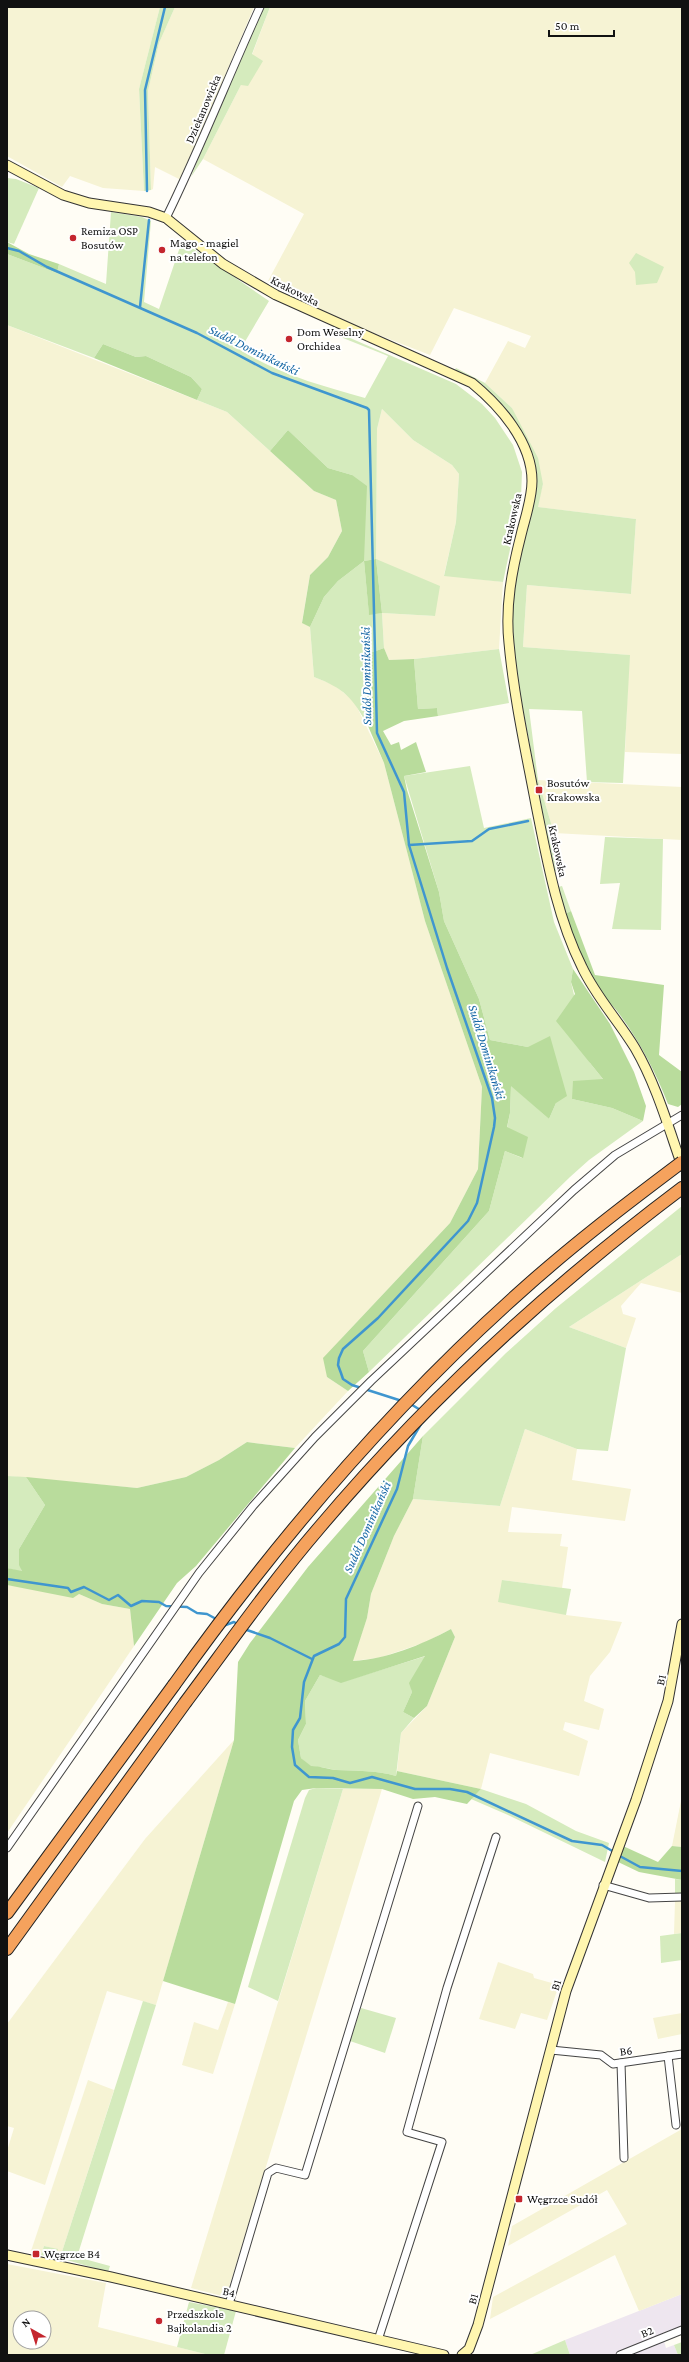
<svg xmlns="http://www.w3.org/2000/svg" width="689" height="2362" viewBox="0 0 689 2362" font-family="'Crimson Pro',serif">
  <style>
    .industrial { fill: #eee6ef }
    .farmland { fill: #f6f3d4; fill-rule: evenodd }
    .green { fill: #d5ebbd; fill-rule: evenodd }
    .forest { fill: #b9dc9c }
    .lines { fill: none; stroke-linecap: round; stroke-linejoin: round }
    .stream { stroke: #3f96cf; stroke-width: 2.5 }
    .street-casing { stroke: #444; stroke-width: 9 }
    .secondary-casing { stroke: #333; stroke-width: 11 }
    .highway-casing { stroke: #222; stroke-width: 14 }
    .street { stroke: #fff; stroke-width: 7 }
    .secondary { stroke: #fff6b0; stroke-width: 9 }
    .highway { stroke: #f5a25d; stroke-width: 12 }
    .highway-bridge-casing { stroke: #222; stroke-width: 14; stroke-linecap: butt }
    .highway-bridge { stroke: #f5a25d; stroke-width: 12 }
    .poi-dot { fill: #c4262e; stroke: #fff; stroke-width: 1.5 }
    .labels { text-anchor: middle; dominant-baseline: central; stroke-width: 4; stroke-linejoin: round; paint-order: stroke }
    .street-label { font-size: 12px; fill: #111; stroke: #fff }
    .poi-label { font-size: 12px; fill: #111; stroke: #fff; text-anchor: start }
    .water-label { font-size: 13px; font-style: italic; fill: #1768a6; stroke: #fff }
  </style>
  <rect width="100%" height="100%" fill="#fffdf5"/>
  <g class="industrial">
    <path d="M682,2294v34l-67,27h-45l-5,-15z"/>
    <path d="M664,2341l2,7 8,-3 4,10h-49z"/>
  </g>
  <g class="farmland">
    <path d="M7,7h153l-21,82 5,102 -41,-3 -33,-12 -8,11 -55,-31z"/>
    <path d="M175,7h79l-73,173 -26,-13 -2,22 -2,1 -3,-99 11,-48z"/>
    <path d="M270,7h412v747l-57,-2 4,-97 -106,-8 4,-62 104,9 5,-75 -99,-12 6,-23 -31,-76 -27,-25 23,-42 17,7 6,-12 -77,-28 -24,47 -123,-48 1,-4 -40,-22 36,-67 -101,-55 38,-74 21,-24 -10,-6z"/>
    <path d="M7,325l220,87 87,79 22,9 6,31 -14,26 -18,18 -8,47 8,5 4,50 20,8 20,16 30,62 41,158 57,166 -4,82 -28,54 -110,117 -13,37 21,14 -53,57 -48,-6 -28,18 -33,17 -49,11 -130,-12z"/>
    <path d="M382,409l31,31 39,25 7,9 -3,48 -12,53 59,7 -4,67 -85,10 -25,1 -5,-12 -2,-35 53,3 -59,-57 1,-130z"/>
    <path d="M538,780l144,7v53l-128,-7z"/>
    <path d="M682,1254v39l-41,-10 -20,23 2,8 13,4 -10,30 -57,-21z"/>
    <path d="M525,1429l52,20 -5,31 59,9 -6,32 -113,-14 -4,25 54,2 -2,12 8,1 -6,41 -60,-8 64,35 56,7 -12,30 -20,24 -6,25 20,8 -5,21 -34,-8 -2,8 25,11 -9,35 -89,-23 -9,36 -84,-18 4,-38 26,-27 28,-69 -4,-8 -25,13 -47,16 -27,3 15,-43 4,-24 23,-58 19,-37 87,7z"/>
    <path d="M7,1585l72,9 23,10 28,5 4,37 -127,187z"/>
    <path d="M234,1740l-78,265 -49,-14 -62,194 -38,-14v-20l7,-23 -7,-2v-102l138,-185z"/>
    <path d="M343,1789h39l-156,508 -35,-9z"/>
    <path d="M682,1796v51l-10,-1z"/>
    <path d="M682,1900v33l-8,1 1,-33z"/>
    <path d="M498,1962l35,12 1,4 25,7 -12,35 -26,-7 -6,16 -36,-10z"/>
    <path d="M228,2002l7,2 -22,70 -31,-9 12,-43 24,8z"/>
    <path d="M682,2013v21l-24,5 -5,-21z"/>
    <path d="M88,2080l26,10 -54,168h-5l2,-9 -13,-3 -3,9 -10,-4z"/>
    <path d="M682,2129v165l-43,17 -24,-56 -125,64 3,-22 134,-73 -20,-34 -99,56 4,-20z"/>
    <path d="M7,2264l99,19 -8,44 111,28h-202zM20,2318h24v24h-24z"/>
  </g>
  <g class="green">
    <path d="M160,7h15l-16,36 -11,48 3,99 -7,1 -5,-102z"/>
    <path d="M262,7h8l-18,47 11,7 -15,25 -7,-1 -38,74 -12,18 33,-84z"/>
    <path d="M7,178l9,1 23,9 -25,56 -7,-2z"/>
    <path d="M111,212l31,5 9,4 -7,81 15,7 23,-68 87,60 -29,49c41,25 79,35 125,48l23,-42 -55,-22 1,-3 122,53 26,20 13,14 18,27 9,27 -1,26 -18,84 -59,-6 12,-54 3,-48 -7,-9 -39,-25 -31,-31 -5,20 -1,130 64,27 -5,30 -53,-3 2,35 -14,5 -4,51 2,22c-16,-29 -23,-37 -54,-49l-4,-50 14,-30 14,-16 26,-20 -12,-86 -24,-7 -40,-38 -18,21 -43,-39 -30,-12 5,-11 -11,-12 -45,-21 -10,1 -33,-13 -9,14 -87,-33v-71l50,19 2,-9 47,20zM376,559l6,54 -13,1 -5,-53z"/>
    <path d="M636,253l28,14 -7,16 -21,2 -1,-13 -6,-9z"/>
    <path d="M456,368l29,15 27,25 26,50 5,26 -5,23 98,12 -5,75 -104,-9 -4,62 107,8 -7,128 -36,-1 -5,-71 -53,-2 9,71 16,53 2,38 -2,1 -37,-194 -5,-61 5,-48 14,-61v-53l-54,-72 -22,-13z"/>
    <path d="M499,649l10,54 -71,13 -1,-8 -19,1 -4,-50z"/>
    <path d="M470,766l14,62 47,-10 23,104 19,47 -2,13 19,81 13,16 -31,20 40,9 31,13 -54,39 -19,17 -201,195 -6,-21 126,-140 16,-60 17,7 -15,-30 3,-15 1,-28 38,34 7,-16 -28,-56 -38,-7 -11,-41 -35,-78 -5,-29 -35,-116z"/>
    <path d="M605,837l58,2 -2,91 -49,-1 8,-46 -20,1z"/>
    <path d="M562,886l9,25 -6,3 -7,-27z"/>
    <path d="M682,1206v48l-113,73 57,21 -18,103 -31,-2 -52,-20 -25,77 -87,-7 10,-63 83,-83 50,-45z"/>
    <path d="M7,1476l19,1 19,28 -26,44 3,23 -15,-4z"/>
    <path d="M502,1580l69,9 -5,26 -68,-13z"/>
    <path d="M426,1656l-16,27 2,9 -9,20 11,6 -13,15 -5,43c-20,-6 -39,-5 -60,-6 -9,-1 -15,-4 -25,-3l-10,-9 -3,-18 8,-16 -1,-23 15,-26 22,7z"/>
    <path d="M316,1788l27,1 -65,212 -30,-14 57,-189 4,-8z"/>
    <path d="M481,1789l45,15 50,27 33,12 -4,19 -97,-47 -37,-16z"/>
    <path d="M675,1879l7,1v14l-7,1z"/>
    <path d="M682,1933v27l-21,3 -1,-27z"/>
    <path d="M143,2001l13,4 -79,252 33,9 -2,6 -48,-14z"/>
    <path d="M361,2008l35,10 -11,35 -35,-12z"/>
    <path d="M44,2246l14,3 -3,9 -14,-3z"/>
    <path d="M189,2302l47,9 -12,44h-15l-32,-8z"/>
    <path d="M565,2340l5,15h-40z"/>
    <path d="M682,2342v13h-4l-4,-10z"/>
  </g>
  <g class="forest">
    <path d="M7,242l22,12 30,10 -2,9 -50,-19z"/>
    <path d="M103,344l33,13 10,-1 45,21 11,12 -5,11 -103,-42z"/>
    <path d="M288,430l40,38 24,7 15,11 -3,75 12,-2 6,54 -13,2 -5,-54 -26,20 -14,16 -14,30 -8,-4 8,-48 18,-18 14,-26 -6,-31 -22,-9 -44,-40z"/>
    <path d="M384,648l5,12 25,-1 4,50 19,-1 1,8 -34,5 -21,10 8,14 8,-3 2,8 15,-8 10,30 -22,4 3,14 32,102 5,29 35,78 11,41 38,7 22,-11 17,60 -11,7 -7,16 -38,-33 -1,27 -3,14 21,10 -5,21 -18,-7 -16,60 -126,140 6,21 -21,19 -21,-14 -4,-19 127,-135 28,-54 4,-82 -57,-166 -41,-158 -16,-37 -2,-22 4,-51z"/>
    <path d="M571,911l24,64 69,10 -5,70 23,17v32l-4,3 -10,-3c-12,-31 -28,-62 -48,-89 -7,-10 -17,-18 -23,-28 -15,-23 -22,-48 -32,-73z"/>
    <path d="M573,969l37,55 24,48 12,34 -3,15 -31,-13 -40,-9 1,-18 30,-2 -47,-58 19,-27 -4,-12z"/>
    <path d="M423,1436l-10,63 -19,37 -23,58 -4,24 -14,43c34,-2 68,-16 98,-32l4,8 -28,69 -13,12 -11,-6 9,-20 -3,-9 16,-27 -84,27 -21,-8 -15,26 1,23 -8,16 3,18 10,8c9,0 16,3 25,4 21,1 40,0 60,6l1,-5 84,18 -14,15 -32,-7 -22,2 -31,-10 -66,-1 -14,2 -8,11 -59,203 -72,-23 71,-241 4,-78 12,-19 58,-76z"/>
    <path d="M247,1442l48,6 -99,118 -19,17 -43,63 -4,-37 -28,-5 -23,-10 -6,4 -66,-13v-17l15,3 -3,-6v-16l26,-44 -19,-28 111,11 49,-11 33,-17z"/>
    <path d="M623,1846l35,16 14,-16 10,1v33l-43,-8 -23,-11z"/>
  </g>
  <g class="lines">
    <g class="stream">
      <path d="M147,191l-2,-101 20,-83"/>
      <path d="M7,248l12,3 28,16 150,66 75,40 95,35 2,2 8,323 27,59 5,53 38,123 45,130 3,20 -1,9 -17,76 -9,18 -90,97 -35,31 -4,9 -1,7 3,8 2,6 9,6 50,16"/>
      <path d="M140,307l9,-87"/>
      <path d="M409,845l63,-4 17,-12 39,-8"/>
      <path d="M409,1403l13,8"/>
      <path d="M421,1424l-13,22 -11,43 -51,110 -1,38 -6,7 -25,12 -10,26 -4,36 -7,12 -1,17 3,18 14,12 24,1 17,5 22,-6 43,12h35l17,3 105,49 30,4 12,7"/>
      <path d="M7,1579l61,9 3,4 13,-5 25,13 9,-5 13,11 11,-5 17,1 7,4 21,1 10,6 10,1 11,6"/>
      <path d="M223,1626l11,-4 5,3"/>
      <path d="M244,1629l26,9 42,21"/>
      <path d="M618,1855l22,12 42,4"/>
    </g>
    <defs>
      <g id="street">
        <path d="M166,218c34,-69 62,-141 94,-211"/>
        <path d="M7,1848l192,-275 54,-67 62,-69 56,-56 203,-191 41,-35 67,-40"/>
        <path d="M603,1885l46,13 33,-1"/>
        <path d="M551,2050l50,5 12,9 69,-10"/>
        <path d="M668,2056l8,69"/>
        <path d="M621,2063l3,95"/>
        <path d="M229,2304l39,-131 8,-5 29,7 113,-369"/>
        <path d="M378,2340l64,-198 -35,-10 40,-144 49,-151"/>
        <path d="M620,2355l62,-25"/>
      </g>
      <g id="secondary">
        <path d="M7,165l56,30 26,8 60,9 17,6 57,46 53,31 196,88c28,23 60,59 60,98 0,18 -7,37 -11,54 -9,35 -16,71 -12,108 5,55 17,109 27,162 11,55 21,112 46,162 14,30 36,53 53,81 21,36 33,78 47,118"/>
        <path d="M7,2255l104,22 333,78"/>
        <path d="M462,2355l7,-6 9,-24 88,-334 70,-191 32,-99 14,-77"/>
      </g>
      <g id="highway">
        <path d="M7,1913l167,-228"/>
        <path d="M7,1949c60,-82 119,-164 178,-246 44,-59 86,-119 134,-175 108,-128 230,-240 363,-340"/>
      </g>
    </defs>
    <use href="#street" class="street-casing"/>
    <use href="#secondary" class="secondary-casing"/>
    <use href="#highway" class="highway-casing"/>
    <use href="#street" class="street"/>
    <use href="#secondary" class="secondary"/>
    <use href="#highway" class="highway"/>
    <defs>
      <path id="highway-bridge" d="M174,1685c102,-143 214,-275 345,-392 52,-47 107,-89 163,-131"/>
    </defs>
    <use href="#highway-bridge" class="highway-bridge-casing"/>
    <use href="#highway-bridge" class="highway-bridge"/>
  </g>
  <g class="poi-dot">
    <circle cx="73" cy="238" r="4"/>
    <circle cx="162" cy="250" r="4"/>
    <circle cx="289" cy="339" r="4"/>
    <rect x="535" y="786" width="8" height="8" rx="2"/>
    <rect x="515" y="2195" width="8" height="8" rx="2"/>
    <rect x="32" y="2250" width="8" height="8" rx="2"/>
    <circle cx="159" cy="2321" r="4"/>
  </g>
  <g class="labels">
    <g class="street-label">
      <text transform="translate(203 109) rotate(-67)">Dziekanowicka</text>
      <text transform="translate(295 291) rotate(27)">Krakowska</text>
      <text transform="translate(512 519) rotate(-77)">Krakowska</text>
      <text transform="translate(558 851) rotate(78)">Krakowska</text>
      <text transform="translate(661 1680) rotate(-78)">B1</text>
      <text transform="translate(556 1985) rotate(-73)">B1</text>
      <text transform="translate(626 2051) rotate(-8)">B6</text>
      <text transform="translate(229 2292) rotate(13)">B4</text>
      <text transform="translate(473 2299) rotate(-75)">B1</text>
      <text transform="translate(647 2332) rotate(-22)">B2</text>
    </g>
    <g class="poi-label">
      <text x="81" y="231">Remiza OSP<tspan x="81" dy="14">Bosutów</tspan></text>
      <text x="170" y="243">Mago - magiel<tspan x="170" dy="14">na telefon</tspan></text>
      <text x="297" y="332">Dom Weselny<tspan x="297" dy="14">Orchidea</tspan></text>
      <text x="547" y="783">Bosutów<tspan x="547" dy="14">Krakowska</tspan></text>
      <text x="527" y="2199">Węgrzce Sudół</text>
      <text x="44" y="2254">Węgrzce B4</text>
      <text x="167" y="2314">Przedszkole<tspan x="167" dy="14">Bajkolandia 2</tspan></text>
    </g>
    <g class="water-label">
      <text transform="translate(254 350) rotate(26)">Sudół Dominikański</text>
      <text transform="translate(366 676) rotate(-91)">Sudół Dominikański</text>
      <text transform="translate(487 1052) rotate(73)">Sudół Dominikański</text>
      <text transform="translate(367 1527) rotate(-66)">Sudół Dominikański</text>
    </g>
  </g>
  <rect width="689" height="2362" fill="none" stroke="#111111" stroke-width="16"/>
  <g transform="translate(32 2330) rotate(321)"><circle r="19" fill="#ffffff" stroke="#a0a0a0"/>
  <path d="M0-3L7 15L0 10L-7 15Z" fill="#c4262e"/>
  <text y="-6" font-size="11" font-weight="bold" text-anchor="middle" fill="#111111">N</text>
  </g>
  <path d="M549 30v6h65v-6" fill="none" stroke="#111111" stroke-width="2"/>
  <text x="555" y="30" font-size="12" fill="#111111" stroke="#ffffff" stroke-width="3" paint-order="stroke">50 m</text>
</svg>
